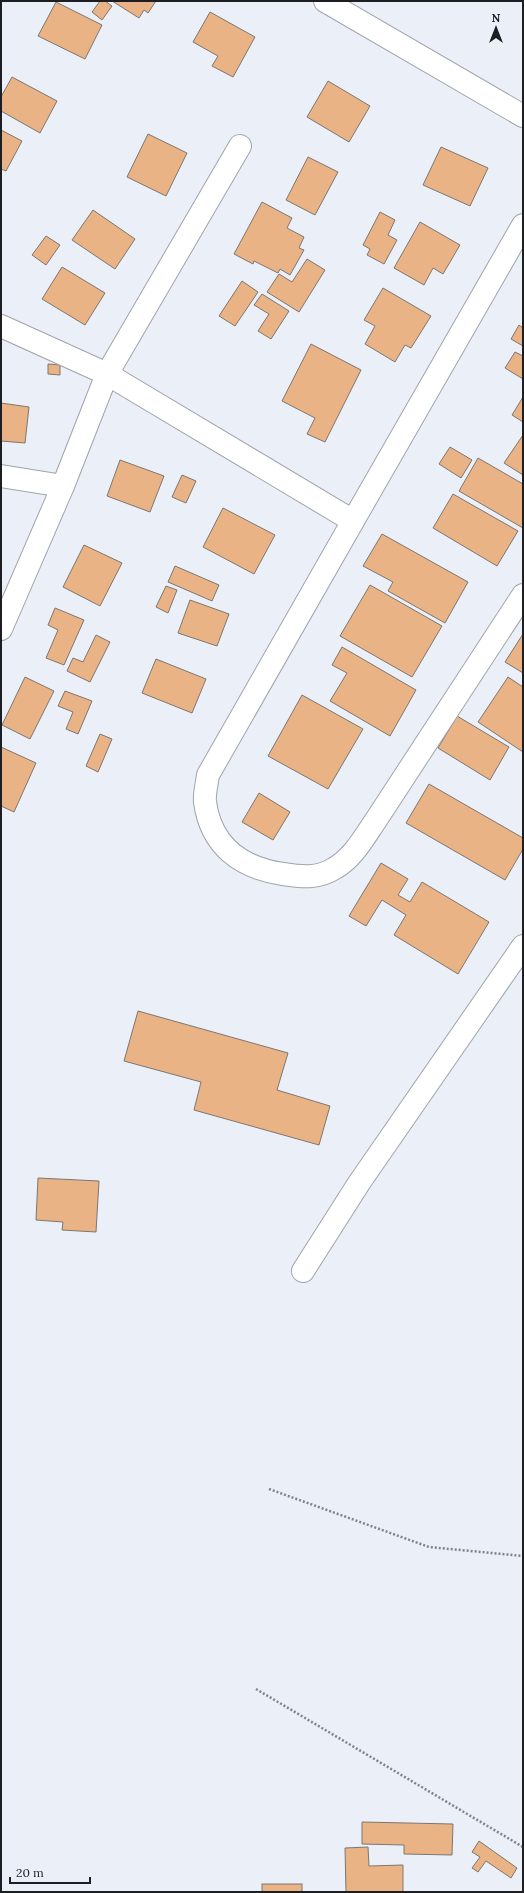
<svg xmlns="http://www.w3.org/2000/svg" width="524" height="1893" viewBox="0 0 524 1893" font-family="Lora,serif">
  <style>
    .building { fill: #eab386; stroke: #7c7670 }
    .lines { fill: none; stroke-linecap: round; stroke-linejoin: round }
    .minor-casing { stroke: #9fa4ab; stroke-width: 24 }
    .tertiary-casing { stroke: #9fa4ab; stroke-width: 24 }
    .path { stroke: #7f8388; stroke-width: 2.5; stroke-dasharray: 2 2; stroke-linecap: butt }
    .minor { stroke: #fff; stroke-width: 22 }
    .tertiary { stroke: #fff; stroke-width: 22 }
  </style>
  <rect width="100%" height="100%" fill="#ebf0f8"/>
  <g class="building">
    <path d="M100,1h5l7,5 -10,14 -10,-8z"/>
    <path d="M112,1h44l-8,12 -4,-3 -5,8z"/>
    <path d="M56,2l46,23 -17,34 -47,-23z"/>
    <path d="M210,12l45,25 -22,40 -21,-11 6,-10 -25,-14z"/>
    <path d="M12,77l45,24 -17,32 -39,-22v-14z"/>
    <path d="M328,81l42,25 -21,36 -42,-25z"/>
    <path d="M1,130l21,11 -16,30 -5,-2z"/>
    <path d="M148,134l39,19 -21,43 -39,-19z"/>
    <path d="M441,147l47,21 -18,38 -47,-21z"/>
    <path d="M308,157l30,15 -23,43 -29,-15z"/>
    <path d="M262,202l30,16 -5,10 17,9 -5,11 5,2 -14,25 -10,-6 -2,4 -24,-12 -1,3 -19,-10z"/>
    <path d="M93,210l42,29 -20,30 -43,-29z"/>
    <path d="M380,212l15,8 -7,15 9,5 -13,24 -17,-9 3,-6 -7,-4z"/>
    <path d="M420,222l40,23 -17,29 -10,-6 -9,17 -30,-17z"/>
    <path d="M46,236l14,9 -14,20 -14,-10z"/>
    <path d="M307,259l18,11 -26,42 -32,-20 12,-18 13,8z"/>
    <path d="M62,267l43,26 -20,32 -43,-26z"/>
    <path d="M242,281l16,11 -23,34 -16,-10z"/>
    <path d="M383,288l48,28 -20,32 -6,-3 -10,17 -30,-18 10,-18 -11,-6z"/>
    <path d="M262,294l27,17 -18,28 -13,-8 11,-17 -15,-9z"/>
    <path d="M519,325l4,3v18l-12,-7z"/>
    <path d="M311,344l50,26 -36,72 -18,-8 8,-16 -33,-17z"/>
    <path d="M515,352l8,4v23l-18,-11z"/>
    <path d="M48,364l12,1v10l-12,-1z"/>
    <path d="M523,397v25l-11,-7z"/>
    <path d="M1,403l28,4 -4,36 -24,-2z"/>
    <path d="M523,435v40l-19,-12z"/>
    <path d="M450,447l22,13 -11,18 -22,-14z"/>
    <path d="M478,458l45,26v44l-64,-37z"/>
    <path d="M120,460l44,16 -14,36 -43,-16z"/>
    <path d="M182,475l14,6 -10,22 -14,-6z"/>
    <path d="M453,494l65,37 -21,35 -64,-38z"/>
    <path d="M223,508l52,27 -21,39 -51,-27z"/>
    <path d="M382,534l86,48 -23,41 -57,-32 5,-9 -30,-16z"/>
    <path d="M84,545l38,18 -22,43 -37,-19z"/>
    <path d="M175,566l44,19 -7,16 -44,-19z"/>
    <path d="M370,585l72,41 -30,51 -72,-41z"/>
    <path d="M166,586l11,4 -9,23 -12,-6z"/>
    <path d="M190,600l39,14 -12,32 -39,-13z"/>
    <path d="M55,608l29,12 -20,45 -18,-7 12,-28 -10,-5z"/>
    <path d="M523,634v39l-18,-11z"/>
    <path d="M96,635l14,7 -20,40 -23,-11 6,-13 10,4z"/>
    <path d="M342,647l74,43 -26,46 -60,-35 17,-28 -15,-8z"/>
    <path d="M156,659l50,20 -14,34 -50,-20z"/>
    <path d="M25,677l29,14 -24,48 -28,-14z"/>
    <path d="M508,677l15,10v65l-45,-30z"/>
    <path d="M65,691l27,10 -14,33 -12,-5 7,-17 -15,-6z"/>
    <path d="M302,695l61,34 -35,60 -60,-33z"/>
    <path d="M457,716l52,31 -19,33 -52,-32z"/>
    <path d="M100,734l12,5 -14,33 -12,-6z"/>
    <path d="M1,747l35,16 -22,49 -13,-6z"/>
    <path d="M429,784l94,54v11l-18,31 -99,-57z"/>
    <path d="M259,793l31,19 -17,28 -31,-18z"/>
    <path d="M381,863l27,16 -10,16 12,7 12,-20 67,40 -31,52 -64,-39 12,-20 -24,-15 -16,26 -17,-10z"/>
    <path d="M138,1011l150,42 -11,37 53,16 -11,39 -125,-35 7,-28 -77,-21z"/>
    <path d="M38,1178l61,3 -3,51 -34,-2 1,-8 -27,-2z"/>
    <path d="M362,1822l91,2 -1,31 -48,-1v-9l-42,-1z"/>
    <path d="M479,1841l38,27 -6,10 -25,-17 -8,11 -6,-4 8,-11 -8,-5z"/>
    <path d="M368,1847l1,19 34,-1v27h-57l-1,-44z"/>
    <rect x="262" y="1884" width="40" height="8"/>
  </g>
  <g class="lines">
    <defs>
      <g id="minor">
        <path d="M1,326l106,48 246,147 170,-296"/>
        <path d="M1,476l62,10"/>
        <path d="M353,521l-145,254c-1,8 -4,19 -3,27 6,44 36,66 78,72 19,3 35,5 52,-6 18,-10 30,-32 41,-48l147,-225"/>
        <path d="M1,629l62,-143 44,-112 133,-228"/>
        <path d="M303,1271l56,-88 164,-237"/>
      </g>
      <path id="tertiary" d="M325,1l198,115"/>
    </defs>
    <use href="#minor" class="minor-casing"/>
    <use href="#tertiary" class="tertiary-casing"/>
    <g class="path">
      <path d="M269,1489l160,58 94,9"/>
      <path d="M256,1689l267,158"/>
    </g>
    <use href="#minor" class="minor"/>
    <use href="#tertiary" class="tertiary"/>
  </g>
  <rect width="524" height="1893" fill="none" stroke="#1c1e21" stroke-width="4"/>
  <g transform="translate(496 28)" stroke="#ebf0f8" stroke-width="3" paint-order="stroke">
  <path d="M0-3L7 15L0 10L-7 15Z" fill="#1c1e21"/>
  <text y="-6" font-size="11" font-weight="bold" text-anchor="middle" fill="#1c1e21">N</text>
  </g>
  <path d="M10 1877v6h80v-6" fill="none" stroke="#1c1e21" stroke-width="2"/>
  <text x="16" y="1877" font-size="12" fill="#1c1e21" stroke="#ebf0f8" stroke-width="3" paint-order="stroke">20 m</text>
</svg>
